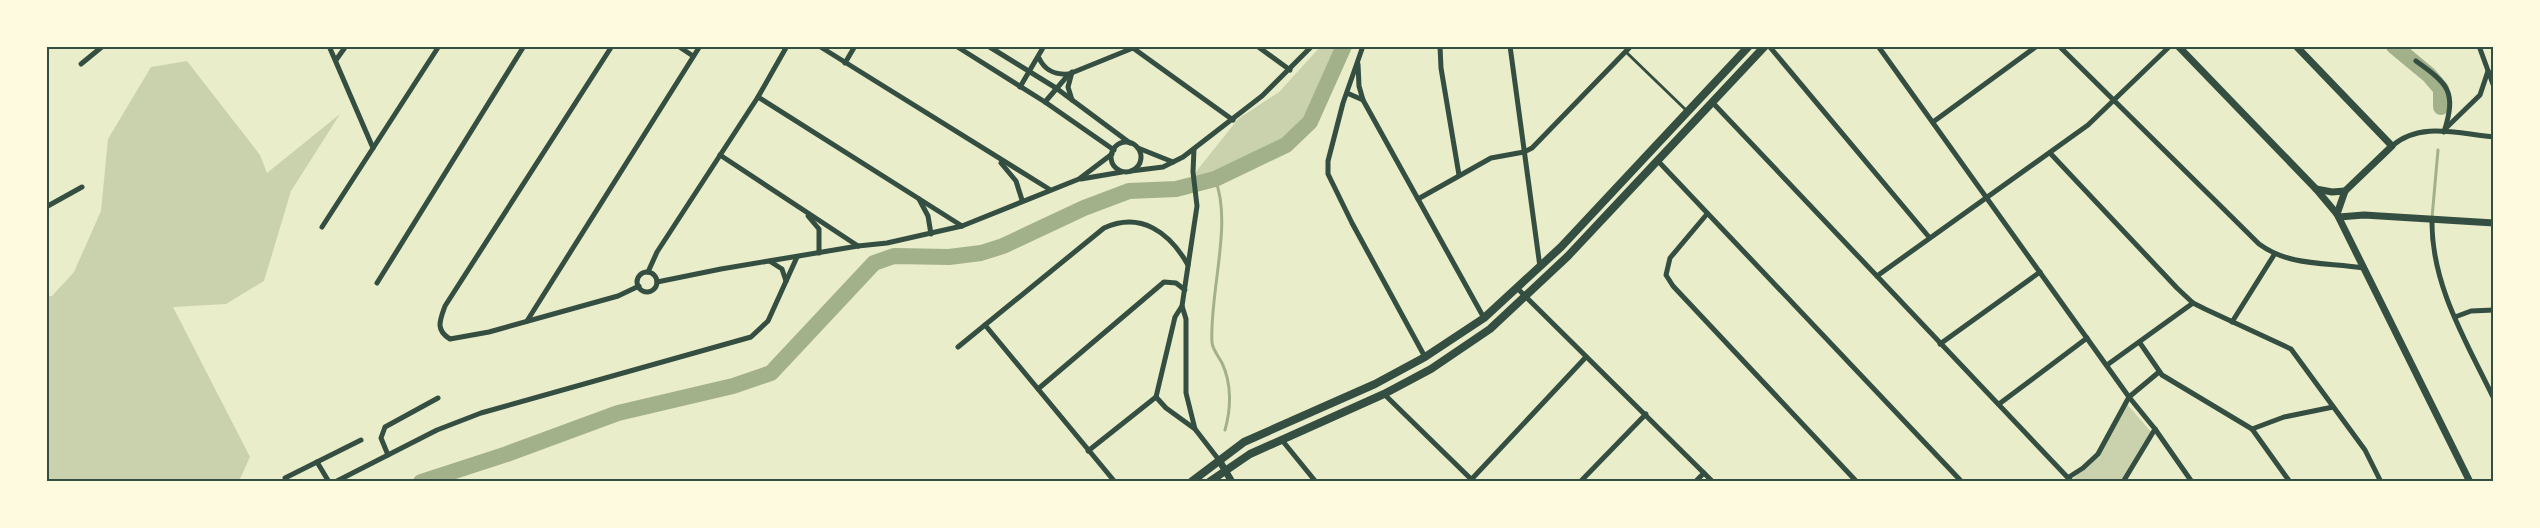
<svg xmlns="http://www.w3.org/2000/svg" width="2540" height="528" viewBox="0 0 2540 528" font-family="Quicksand,sans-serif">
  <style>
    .green { fill: #cad2ad }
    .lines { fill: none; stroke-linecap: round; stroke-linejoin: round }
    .stream { stroke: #a3b18a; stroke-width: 3 }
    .river { stroke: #a3b18a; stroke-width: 16 }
    .service { stroke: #344e41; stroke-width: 3 }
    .minor { stroke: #344e41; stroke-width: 5 }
    .tertiary { stroke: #344e41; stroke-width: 7 }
    .primary { stroke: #344e41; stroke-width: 8 }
    .neatline { fill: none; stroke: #344e41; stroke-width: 2 }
  </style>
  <rect width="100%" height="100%" fill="#e9edc9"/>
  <g class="green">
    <path d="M1320,47h21l-9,26 -20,34 -9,14 -30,31 -51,20 -21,11 -6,-10 43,-54 41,-27z"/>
    <path d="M187,61l73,94 7,18 73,-59 -49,77 -27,90 -38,23 -53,3 77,150 -11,24h-192v-185h5l22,-24 27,-61 7,-72 43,-72z"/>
    <path d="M2126,403l26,30 -31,48 -46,1 -2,-3 25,-25z"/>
  </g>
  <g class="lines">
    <g class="stream">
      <path d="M1215,179c18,44 -6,115 -3,164 1,7 7,14 10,20 10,21 9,46 3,67"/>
      <path d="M2432,218l6,-68"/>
    </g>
    <g class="river">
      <path d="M2394,46l35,29 12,14v18"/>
      <path d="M421,482l86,-28 111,-41 115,-27 38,-13 103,-110 20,-7 55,1 32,-4 22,-7 81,-38 45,-17 47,-2 39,-10 71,-34 24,-23 34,-76"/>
    </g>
    <path class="service" d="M1626,52l60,58"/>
    <g class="minor">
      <path d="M329,46l44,102"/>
      <path d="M612,46l-167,260c-5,14 -10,24 5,33l39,-7 129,-36 21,-10"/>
      <path d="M678,46l15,10"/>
      <path d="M819,46l230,143"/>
      <path d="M956,46l89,56 69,48"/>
      <path d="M988,46l68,42 74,55"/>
      <path d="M1257,46l33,24"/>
      <path d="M1363,46l-20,57 -15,58v13l24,49 73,134"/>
      <path d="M1440,46l1,22 18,107"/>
      <path d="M1510,46l30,221"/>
      <path d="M1769,46l160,191"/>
      <path d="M1878,46l251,351 26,32 37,53"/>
      <path d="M2059,46l200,198c31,23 69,18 105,24"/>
      <path d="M2479,46l15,41"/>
      <path d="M1133,48l100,72"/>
      <path d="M1039,58c6,13 16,17 30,16"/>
      <path d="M336,60l10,-14"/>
      <path d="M2416,61c32,23 41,30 28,71"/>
      <path d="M845,63l10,-17"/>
      <path d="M81,64l22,-18"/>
      <path d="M1358,64l1,22 4,14"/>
      <path d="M1072,72l-4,15 4,13"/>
      <path d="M1020,87l24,-41"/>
      <path d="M1347,93l16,7 121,218"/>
      <path d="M758,97l204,129"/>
      <path d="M1045,102l24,-28 69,-28"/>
      <path d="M1713,103l359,379"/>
      <path d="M1933,122l104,-76"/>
      <path d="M2446,128l34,-33 8,-24"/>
      <circle cx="1126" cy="157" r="15"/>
      <path d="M2392,146c28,-25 67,-12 102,-9"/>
      <path d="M1138,148l35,14"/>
      <path d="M1194,149l-1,23 4,34 -15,100 4,13v74l9,36"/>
      <path d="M2050,153l127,135 16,15 12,6 86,40 74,101 16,32"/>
      <path d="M720,155l138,91"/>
      <path d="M1658,161l304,321"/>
      <path d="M1001,163l15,18 6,19"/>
      <path d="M1131,171l32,-4 20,-10 79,-61 50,-50"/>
      <path d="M1081,179l41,-7"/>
      <path d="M919,199l9,17 3,18"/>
      <path d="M1418,199l73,-41 33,-6 8,-4 99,-102"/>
      <path d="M46,207l36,-20"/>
      <path d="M1707,214l-37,44 -4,17 7,11 184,196"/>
      <path d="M808,216l11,13v24"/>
      <path d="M2432,220c-1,65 35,123 62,179"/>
      <path d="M322,227l117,-181"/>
      <path d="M771,262l11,7 4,12"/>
      <path d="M648,272l9,-20 101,-155 29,-51"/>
      <circle cx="647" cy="282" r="10"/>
      <path d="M1877,276l211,-151 82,-79"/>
      <path d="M657,282l64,-13 137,-23 29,-3 75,-17 117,-47 33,-25"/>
      <path d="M377,283l147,-237"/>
      <path d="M1518,289l195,193"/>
      <path d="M2455,317l16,-6 23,-1"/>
      <path d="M527,321l173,-275"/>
      <path d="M2232,322l42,-67"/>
      <path d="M985,325l130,157"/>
      <path d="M2140,343l22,32 90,54 38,53"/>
      <path d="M1940,344l100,-72"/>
      <path d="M958,347l146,-119c37,-17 66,5 84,37"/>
      <path d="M2107,365l86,-62"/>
      <path d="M1038,389l126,-107 12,1 9,7"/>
      <path d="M1384,394l88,86"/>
      <path d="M1156,397l19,-80 7,-11"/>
      <path d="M1156,397l10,11 29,21 24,31"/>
      <path d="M1999,404l88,-66"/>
      <path d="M2252,429l32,-12 49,-10"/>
      <path d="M1281,439l35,43"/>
      <path d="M1088,451l68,-54"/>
      <path d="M388,455l-7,-17 4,-11 53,-29"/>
      <path d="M317,462l12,20"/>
      <path d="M2069,477l14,-9 15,-14 31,-57 30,-25"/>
      <path d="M285,478l76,-38"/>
      <path d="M335,482l102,-52 44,-17 270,-76 17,-16 29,-64"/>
      <path d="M1469,482l117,-125"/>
      <path d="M1580,482l66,-68"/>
      <path d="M1695,482l9,-9"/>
      <path d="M2123,482l32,-53"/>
    </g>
    <g class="tertiary">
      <path d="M2178,46l138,143 21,25 133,268"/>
      <path d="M2296,46l96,100 -47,45 -8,23"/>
      <path d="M2316,189l16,3 13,-1"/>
      <path d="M2339,217l25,-2 130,8"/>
      <path d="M1219,460l13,22"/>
    </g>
    <g class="primary">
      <path d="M1191,482l53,-40 131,-58 50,-27 59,-39 77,-71 188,-201"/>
      <path d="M1209,482l41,-28 134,-60 47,-25 59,-40 78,-73 197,-210"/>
    </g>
  </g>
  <rect width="2540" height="528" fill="none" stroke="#fefae0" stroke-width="96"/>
  <rect x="48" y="48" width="2444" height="432" class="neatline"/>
</svg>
